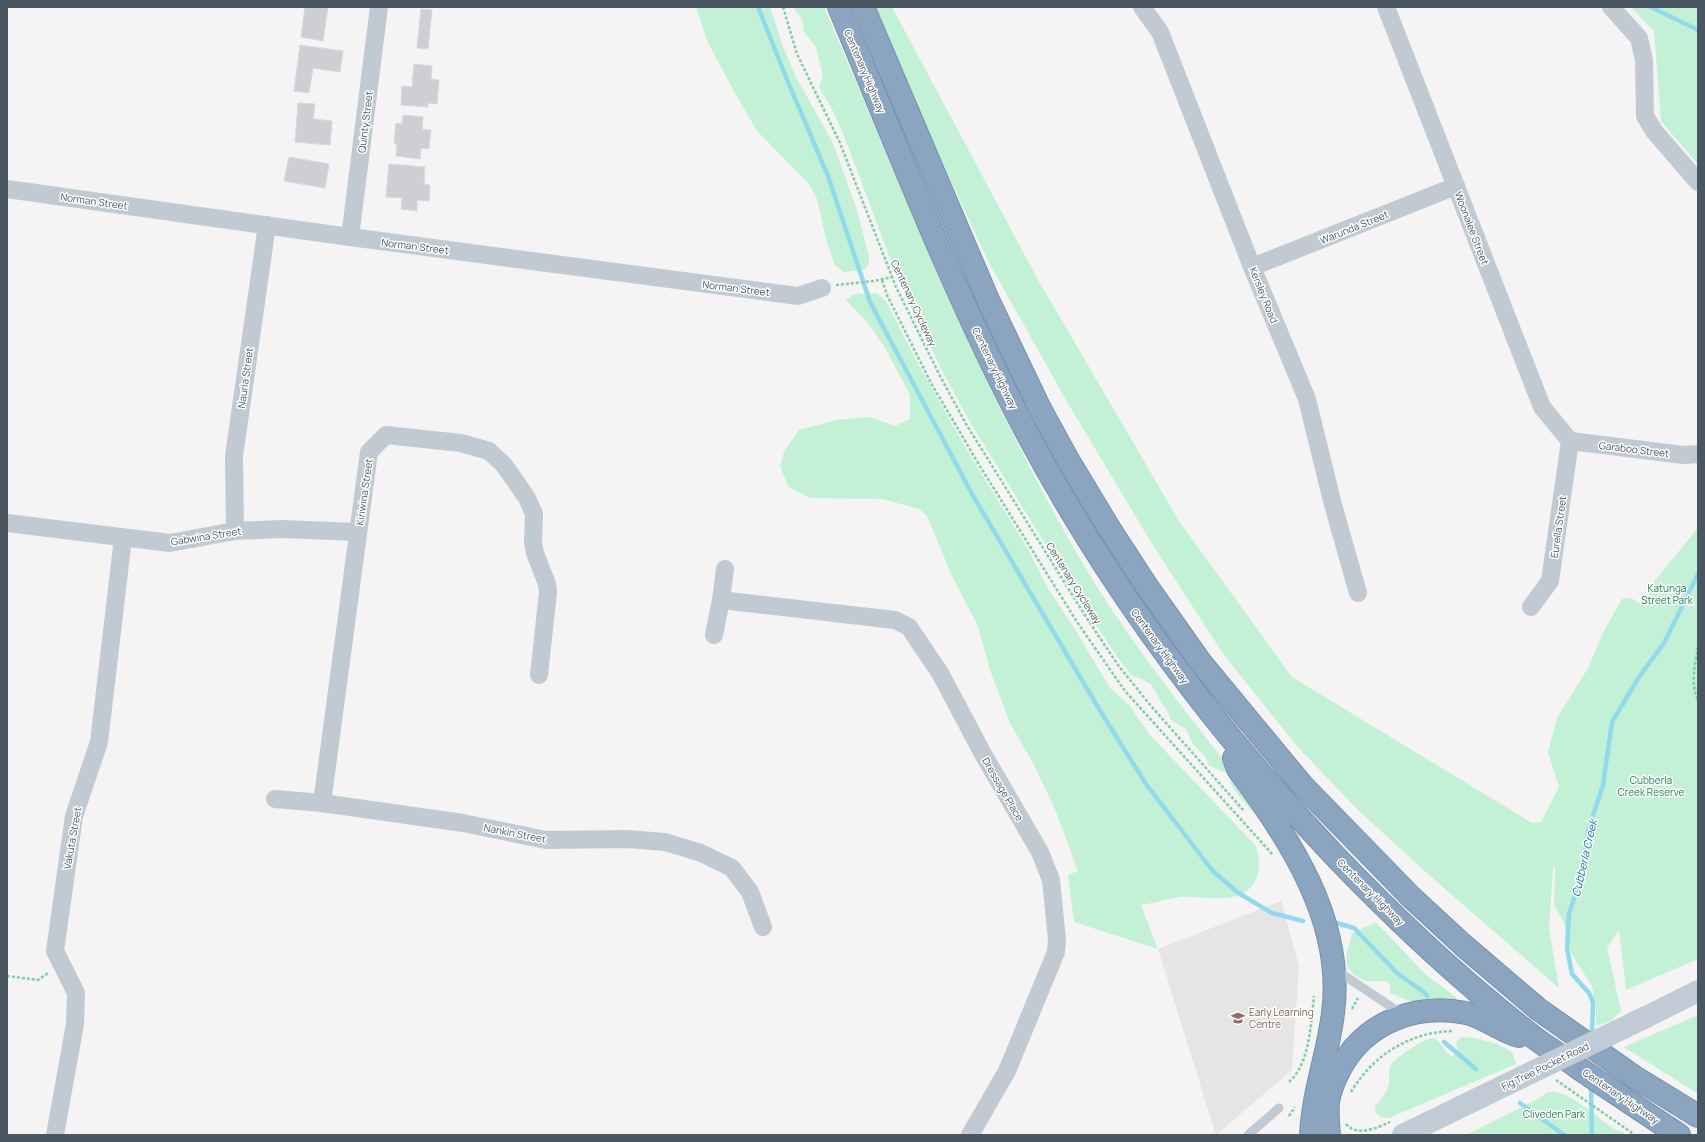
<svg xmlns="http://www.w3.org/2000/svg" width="1705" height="1142" viewBox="0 0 1705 1142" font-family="Manrope,sans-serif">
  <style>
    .education { fill: #e6e4e5 }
    .green { fill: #c3f1d5 }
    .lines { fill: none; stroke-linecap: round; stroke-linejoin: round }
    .stream { stroke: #90daee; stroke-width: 4.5 }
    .building { fill: #cdcfd5; stroke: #d7d9de }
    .motorway-casing { stroke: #7690ad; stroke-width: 24 }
    .path { stroke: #7ad0a6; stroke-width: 2.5; stroke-dasharray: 3 2; stroke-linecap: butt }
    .service { stroke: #c1cad2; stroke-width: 9 }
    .minor { stroke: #c1cad2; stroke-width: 18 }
    .secondary { stroke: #c1cbd6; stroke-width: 22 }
    .motorway { stroke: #8ba5c1; stroke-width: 22 }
    .secondary-bridge { stroke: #c1cbd6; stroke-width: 22 }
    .labels { text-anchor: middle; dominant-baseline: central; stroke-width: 3; stroke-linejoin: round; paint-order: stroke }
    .street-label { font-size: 10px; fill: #4a5661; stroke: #fff }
    .park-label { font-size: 10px; fill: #17864f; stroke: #fff }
    .education-label { font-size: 10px; fill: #785e54; stroke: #fff; text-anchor: start }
    .water-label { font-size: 11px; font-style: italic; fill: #0c7c9b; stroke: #fff }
  </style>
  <rect width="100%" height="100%" fill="#f5f3f3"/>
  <path class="education" d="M1281,901l18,65 -7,104 -76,65 -58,-186z"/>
  <g class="green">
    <path d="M696,7h74l12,37 14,33 36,64 24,66 13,49v6l-3,7 -22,3 -9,-7 -9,-26 -9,-40 -8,-15 -52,-53 -22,-38 -27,-50z"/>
    <path d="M793,7h31c80,186 154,376 256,552 52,89 119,168 181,250l-1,6h-4c-3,-2 -21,-24 -23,-27 -3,-5 -3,-10 -6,-15l-18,-7 -4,-10 -12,-12 -7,-15 -15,-9 -5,-12 -5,-5 -4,-9 -6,-9 -9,-6 -11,-4 -10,-13 -32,-47 -119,-193 -26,-48 -44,-89 -54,-144 -12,-28 -15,-26 4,-10 -7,-30 -12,-15 -2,-13z"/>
    <path d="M871,7h21l145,271 142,243 113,156 240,146 9,-1 18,-35 -11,-35 9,-34 31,-50 16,-37 18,-32 9,-1 12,7 9,-21 46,-56v431l-72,31 -7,-60 -12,18 14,63 -10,10 -15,5v-19l-4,-21 -21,-33 -7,-30 -10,-18 1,-37h-2l-4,60 10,60 -130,-113 -71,-65 -62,-65 -72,-90 -75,-116 -83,-139 -79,-141z"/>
    <path d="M1631,7h67v157l-37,-43 -7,-90z"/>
    <path d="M877,293l9,8 29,57 46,82 68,111 18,36 29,44 34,57 19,17 21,30 106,111c3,12 5,22 0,33 -13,29 -51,16 -76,18 -13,2 -26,6 -39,8l17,44 -84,-27 -6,-47 10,-4 -23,-62 -22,-46 -23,-40 -20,-53 -12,-44 -26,-50 -25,-60 -8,-7 -37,-10 -72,-1 -21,-11 -9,-20 4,-15 15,-22 37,-10 34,-3 25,9 15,-7v-24l-26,-49 -17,-24 -21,-22 8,-6z"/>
    <path d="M1376,922l49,52 31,23v5l-42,1 -24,-10c2,-18 -13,-10 -22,-12 -8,-1 -19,-9 -21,-17 -3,-10 4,-20 4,-30z"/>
    <path d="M1698,1015v79l-74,-47z"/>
    <path d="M1461,1037c18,1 35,5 51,15l4,12 -127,54c-7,0 -15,-2 -14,-11 5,-7 12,-14 14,-23 1,-6 -1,-13 1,-18 3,-7 36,-29 43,-28 9,2 10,16 20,18l5,-5 -2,-9z"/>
    <path d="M1548,1092c21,-3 47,25 65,36 4,3 9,3 14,7h-161l70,-35z"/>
  </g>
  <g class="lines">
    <g class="stream">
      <path d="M758,7l30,75 40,94 42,126 102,192 127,215 47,75 66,86 25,22 35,21 31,8"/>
      <path d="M1651,7l47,23"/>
      <path d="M1330,921l24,7 43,45 28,20 2,3"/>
      <path d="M1592,1035l1,-33 -4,-9 -17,-19 -5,-26 2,-34 12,-37 7,-46 15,-46 9,-63 27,-45 25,-34 34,-69"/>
      <path d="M1444,1042l32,27"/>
      <path d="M1591,1085l1,50"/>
      <path d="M1520,1103l44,32"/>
    </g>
  </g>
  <g class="building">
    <path d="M305,7h23l-5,34 -22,-4z"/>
    <path d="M421,9l11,1 -4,39 -11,-1z"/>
    <path d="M300,45l43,6 -3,21 -27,-4 -4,25 -15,-2z"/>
    <path d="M414,64l18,2 -1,13 8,1 -2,24 -9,-1v4l-27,-2 1,-19 10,1z"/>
    <path d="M298,103l17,1 -2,15 19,2 -2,24 -35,-3z"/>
    <path d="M403,115l20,2 -1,12 9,1 -2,19 -8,-1 -1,11 -24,-3 1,-12h-3l2,-21 6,1z"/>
    <path d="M289,157l40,7 -4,24 -41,-7z"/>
    <path d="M389,164l36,3 -1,17 6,1 -1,16 -12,-1v11l-16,-2 1,-11 -16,-1z"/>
  </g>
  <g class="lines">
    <defs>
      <g id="motorway">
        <path d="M839,7c60,144 116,290 189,428 82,154 186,293 305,419 63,66 130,129 203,185 13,10 28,18 41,28 34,23 68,46 102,68"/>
        <path d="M863,7l125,293 51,107 29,53 41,68 39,60 53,75 101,122 109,112 52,48 75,64 98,69 62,38"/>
        <path d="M1234,758l4,11c52,71 107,152 95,244 -5,42 -20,79 -22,122"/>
        <path d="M1329,1135c-1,-11 -2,-22 -1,-33 2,-13 7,-24 13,-35 25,-45 75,-64 125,-54 19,4 34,18 53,23"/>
      </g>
    </defs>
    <use href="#motorway" class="motorway-casing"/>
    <g class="path">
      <path d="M783,7l14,47 43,89 56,144 44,89 26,48 120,193 32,48 33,41 93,105"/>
      <path d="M882,280l5,15 44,88 47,80 99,159 48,69 148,164"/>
      <path d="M836,285l38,-4 18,-4"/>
      <path d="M1698,647c-3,17 -8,37 0,53"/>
      <path d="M7,976l31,4 10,-7"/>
      <path d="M1352,1009l6,-11"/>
      <path d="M1556,1080l79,55"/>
      <path d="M1289,1082c21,-18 22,-60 25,-86"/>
      <path d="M1351,1092c22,-37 59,-60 102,-61"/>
      <path d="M1289,1116l6,-9"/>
      <path d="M1346,1124c11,13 31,4 44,-2"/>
    </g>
    <g class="service">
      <path d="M1336,970l66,44"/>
      <path d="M1248,1135l31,-27"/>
    </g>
    <g class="minor">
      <path d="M1142,7l18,25 92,235 55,132 25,102 26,92"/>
      <path d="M1386,7l156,400 28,34"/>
      <path d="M1611,7l28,31 5,22 1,56 9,15 44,51"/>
      <path d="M7,189l343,48 448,59 24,-8"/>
      <path d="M350,237l29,-230"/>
      <path d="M1252,267l204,-81"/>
      <path d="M1570,441l114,14 14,-1"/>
      <path d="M7,523l163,20 65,-12 46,-2 77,3"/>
      <path d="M235,531l-1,-75 33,-231"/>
      <path d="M721,600l4,-31"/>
      <path d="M1531,607l19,-26 20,-140"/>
      <path d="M714,635l7,-35 174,20 14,7 31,46 43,81 57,98 11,28 6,60 -1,12 -49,119 -37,64"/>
      <path d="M275,799l47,4 141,20 83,17 81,-1 38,3 36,11 31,15 18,24 13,35"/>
      <path d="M322,803l47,-351 17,-17 75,8 28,8 15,14 23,33 7,16 -1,29 2,10 12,31 1,8 -9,83"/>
      <path d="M55,1135l20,-111 1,-31 -21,-42 19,-135 25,-74 24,-204"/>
    </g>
    <g class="secondary">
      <path d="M1646,1017l52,-26"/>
      <path d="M1403,1135l117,-57"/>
    </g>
    <use href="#motorway" class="motorway"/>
    <path class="secondary-bridge" d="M1520,1078l126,-61"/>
  </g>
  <defs>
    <symbol id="school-bare" viewBox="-9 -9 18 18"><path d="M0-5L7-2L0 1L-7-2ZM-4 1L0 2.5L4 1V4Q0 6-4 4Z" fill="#8d6e63" stroke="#fff" stroke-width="2.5" paint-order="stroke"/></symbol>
  </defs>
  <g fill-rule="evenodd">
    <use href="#school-bare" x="1228" y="1008" width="20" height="20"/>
  </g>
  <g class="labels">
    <g class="street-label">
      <text transform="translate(865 71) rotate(67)">Centenary Highway</text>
      <text transform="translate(365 122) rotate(-83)">Quinty Street</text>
      <text transform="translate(94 201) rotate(8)">Norman Street</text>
      <text transform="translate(1354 227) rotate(-22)">Warunda Street</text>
      <text transform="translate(1472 228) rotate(69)">Woonalee Street</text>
      <text transform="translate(415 246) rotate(7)">Norman Street</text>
      <text transform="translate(736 288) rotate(7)">Norman Street</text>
      <text transform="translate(1264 295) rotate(68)">Kersley Road</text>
      <text transform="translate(914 303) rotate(65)">Centenary Cycleway</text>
      <text transform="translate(995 368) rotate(64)">Centenary Highway</text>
      <text transform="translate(245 378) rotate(-82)">Nauria Street</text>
      <text transform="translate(1634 449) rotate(7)">Garaboo Street</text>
      <text transform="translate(364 492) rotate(-82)">Kiriwina Street</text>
      <text transform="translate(1558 527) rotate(-82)">Eurella Street</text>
      <text transform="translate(206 536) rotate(-9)">Gabwina Street</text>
      <text transform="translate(1074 583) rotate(58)">Centenary Cycleway</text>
      <text transform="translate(1160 646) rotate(54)">Centenary Highway</text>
      <text transform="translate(1003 789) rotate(60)">Dressage Place</text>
      <text transform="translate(515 833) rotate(11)">Nankin Street</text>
      <text transform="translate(72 838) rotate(-80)">Vakuta Street</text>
      <text transform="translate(1371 892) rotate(45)">Centenary Highway</text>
      <text transform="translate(1545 1066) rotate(-26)">Fig Tree Pocket Road</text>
      <text transform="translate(1621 1096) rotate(34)">Centenary Highway</text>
    </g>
    <g class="park-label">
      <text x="1667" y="588">Katunga<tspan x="1667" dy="12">Street Park</tspan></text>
      <text x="1651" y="780">Cubberla<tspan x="1651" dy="12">Creek Reserve</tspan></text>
      <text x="1554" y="1114">Cliveden Park</text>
    </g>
    <g class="education-label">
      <text x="1249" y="1012">Early Learning<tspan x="1249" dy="12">Centre</tspan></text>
    </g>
    <g class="water-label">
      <text transform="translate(1584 858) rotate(-77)">Cubberla Creek</text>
    </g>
  </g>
  <rect width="1705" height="1142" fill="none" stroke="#4a5661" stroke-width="16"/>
</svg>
